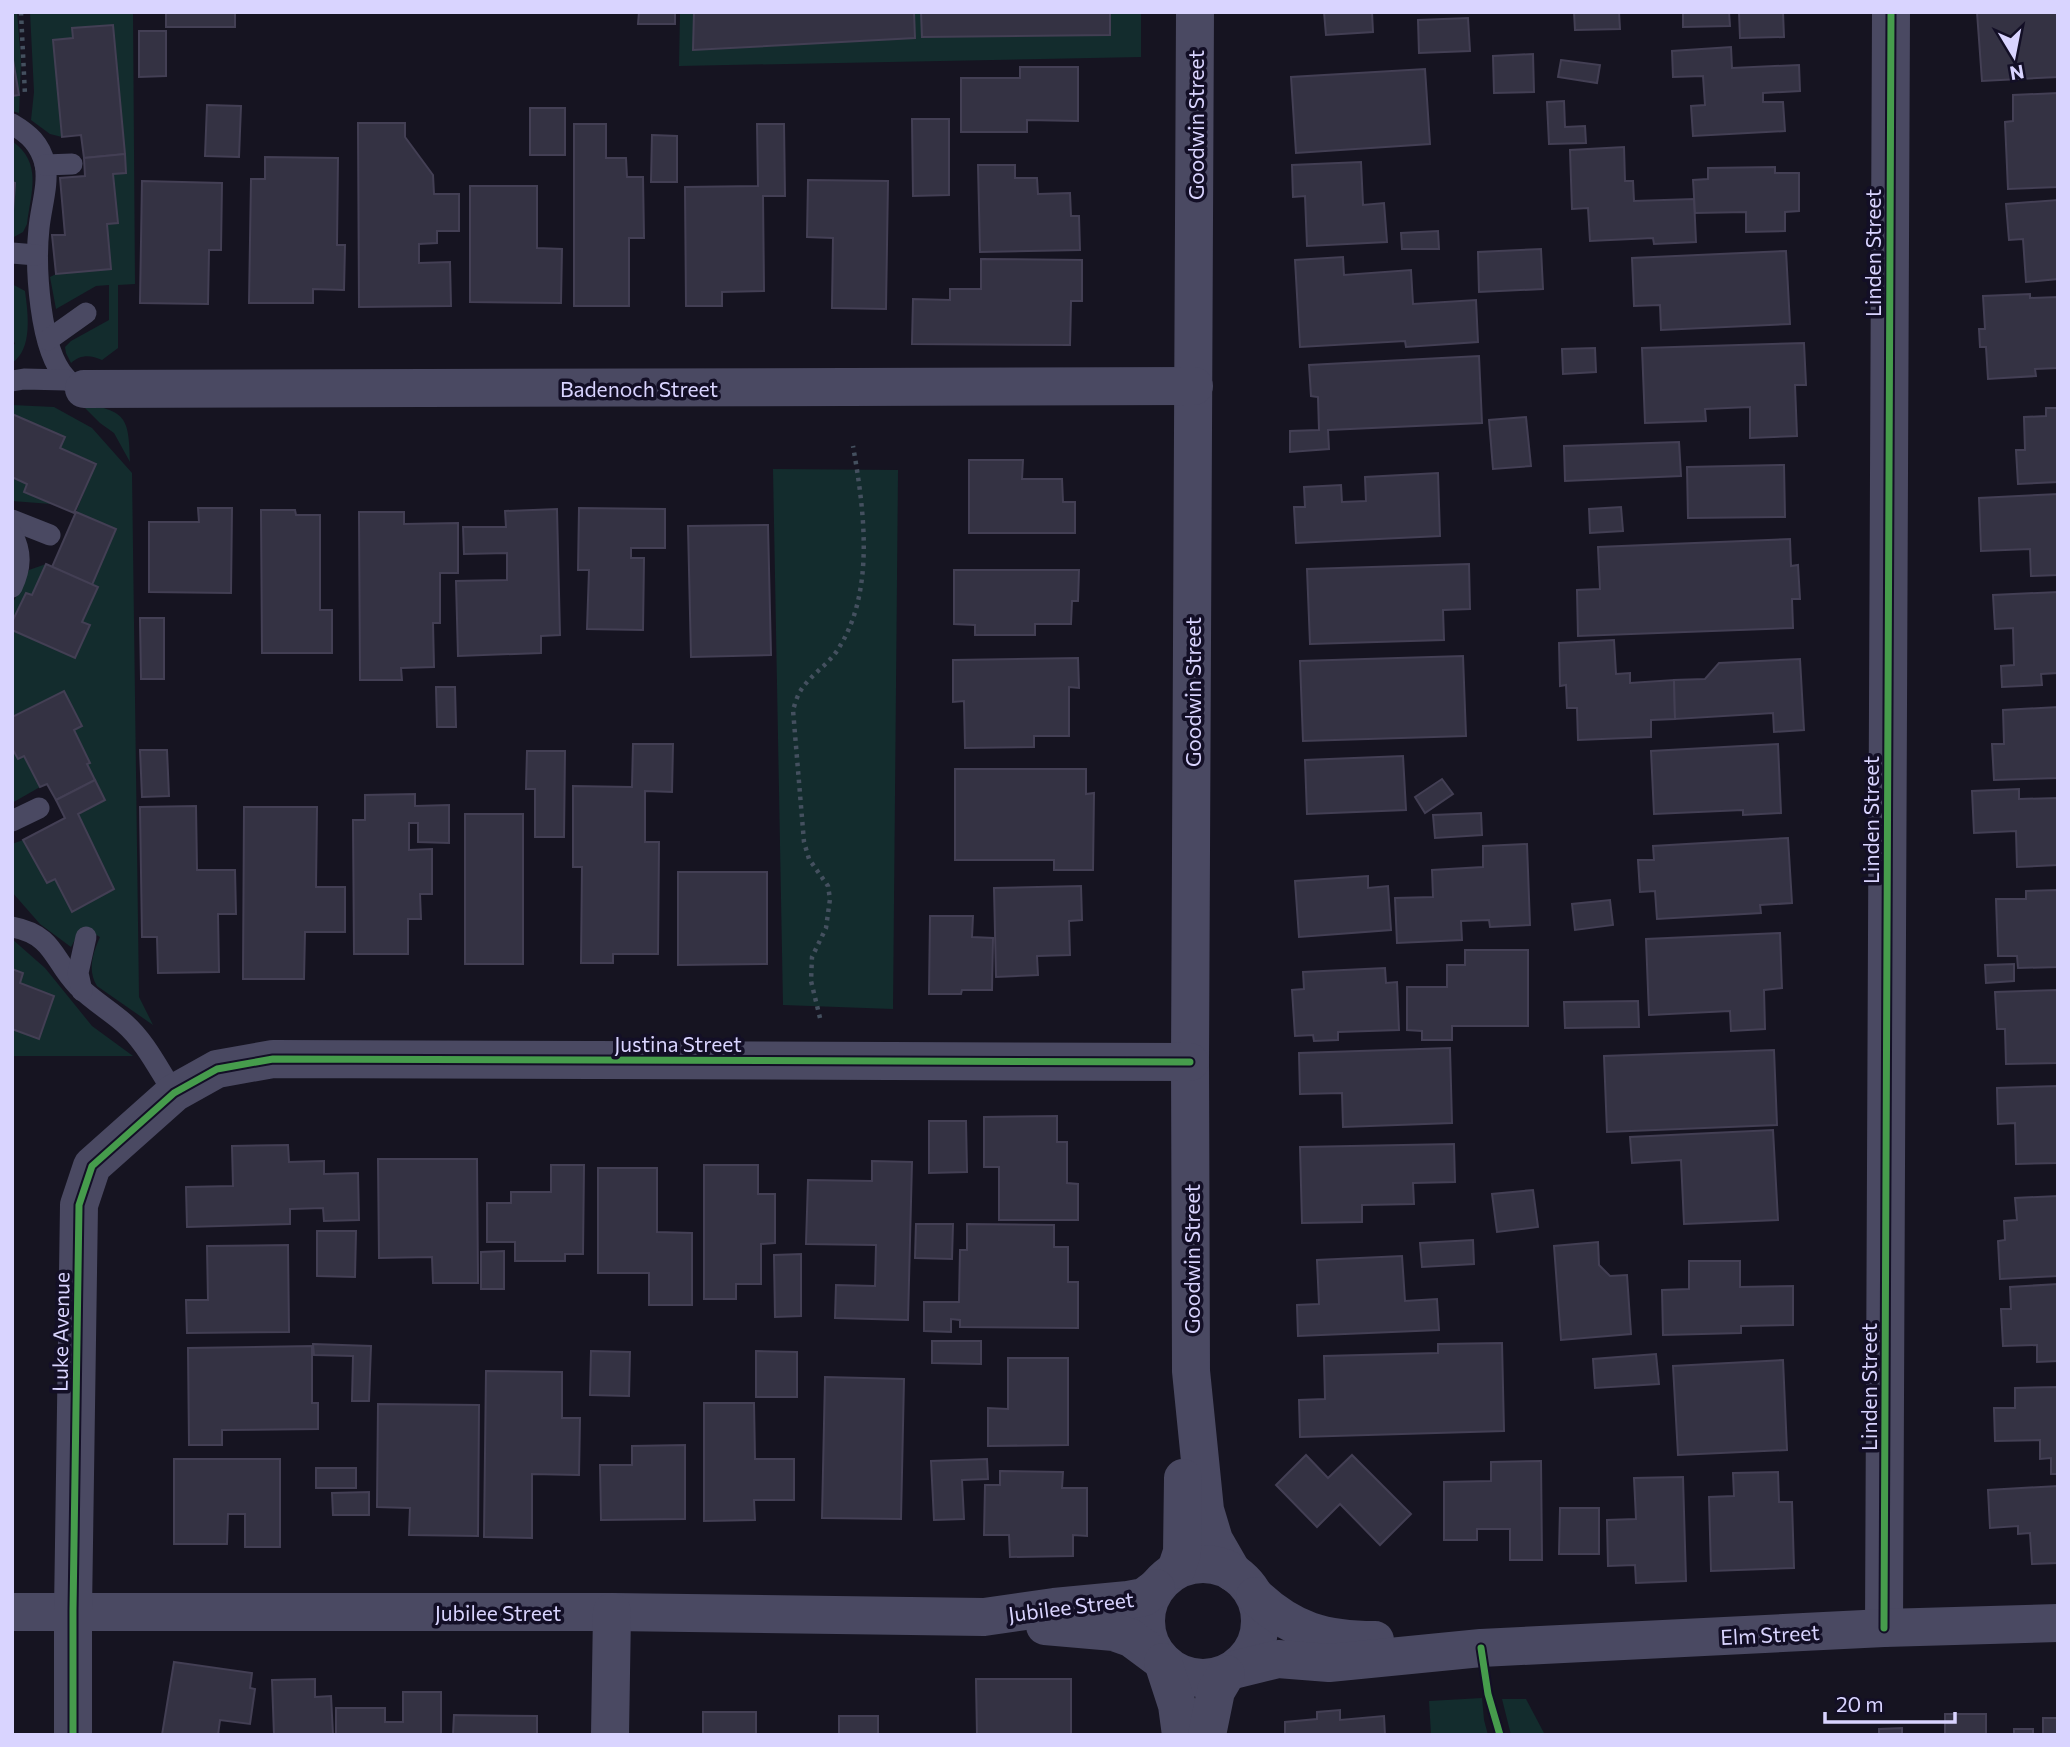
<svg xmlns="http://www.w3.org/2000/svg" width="2070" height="1747" viewBox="0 0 2070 1747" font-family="Commissioner,sans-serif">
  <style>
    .green { fill: #132c2d }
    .building { fill: #343243; stroke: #433f54; stroke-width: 2 }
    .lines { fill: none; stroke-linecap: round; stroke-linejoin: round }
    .path { stroke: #44505f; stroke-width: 4.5; stroke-dasharray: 3.5 5; stroke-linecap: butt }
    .lane { stroke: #4a4962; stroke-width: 21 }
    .street { stroke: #4a4962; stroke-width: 38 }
    .cycleway-casing { stroke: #130f26; stroke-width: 11 }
    .cycleway { stroke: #469c4c; stroke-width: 7 }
    .labels { text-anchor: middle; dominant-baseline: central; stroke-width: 7; stroke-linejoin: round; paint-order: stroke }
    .street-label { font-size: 21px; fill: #d9d4ff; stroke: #130f26 }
  </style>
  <rect width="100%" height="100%" fill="#161421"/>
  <g class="green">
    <path d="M12,12h5l4,50 -2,51 -7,-2v-15l7,-2 -7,-40z"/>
    <path d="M30,12h103l2,272 -17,1v63l-16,12c-11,-5 -21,-6 -31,3l-5,-10 -1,-6 6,-6 38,-21v-35l-13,1 -40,23 -6,-32 6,-3 55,-5 -4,-45 10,-1 -4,-49 13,-2 -13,-147 -41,3 1,10 -20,2 9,97 -12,-3 -19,-14 3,-28z"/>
    <path d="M680,12h14v38l221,-12 -1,-26h7l1,25 188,-2v-23h31v45l-462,9z"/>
    <path d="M12,141c31,22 19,51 15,83l-4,8 -11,6 3,-55 -3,-1z"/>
    <path d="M12,284l13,7c3,23 8,58 -13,72v-18l3,-1 -3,-7z"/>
    <path d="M80,403c46,8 49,13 50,59l-16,-29 -14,-10z"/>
    <path d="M12,405l42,2 38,21 40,45 7,524 14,28 -56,-39c-10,-16 -4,-33 3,-49l-18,-10 -11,20 -31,-23 -28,-32v-48l11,-4 24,43 8,-4 17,33 42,-23 -36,-75 9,-50 -13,-34 7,-4 -17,-35 -52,26v-87l63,28 15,-32 -8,-4 10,-37 24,-55 -40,-18 20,-49 -36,-15 4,-11 -52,-23z"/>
    <path d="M773,469l125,1 -5,539 -110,-4z"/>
    <path d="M12,477l15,7 -3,8 27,12 -39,-3z"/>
    <path d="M46,564l-14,31 -6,-2 -14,29v-17l17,-35z"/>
    <path d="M12,748l12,8 16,31 -28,16z"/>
    <path d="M12,939l33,29 47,58 41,30h-121v-27l27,9 15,-42 -34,-13 3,-10 -11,-4z"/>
    <path d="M1482,1698l2,22 4,15 -57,-1 -2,-33z"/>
    <path d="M1502,1699h24l19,36h-34z"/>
  </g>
  <g class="building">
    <rect x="166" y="12" width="69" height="15"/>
    <path d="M639,12h36v12h-37z"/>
    <path d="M694,12h220l1,26 -222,12z"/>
    <path d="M921,12h189v23l-188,2z"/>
    <path d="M1324,12h48l1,20 -47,3z"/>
    <path d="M1574,12h45l1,17 -45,1z"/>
    <path d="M1683,12h46l1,14 -47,1z"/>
    <path d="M1739,12h44l1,25 -44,1z"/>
    <path d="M1977,12h81v65l-76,4z"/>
    <path d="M1468,18l2,33 -51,2 -1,-33z"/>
    <path d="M113,25l12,129 -41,4 -3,-23 -19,2 -9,-97 20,-2 -1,-10z"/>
    <path d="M139,31h27v45l-27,1z"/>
    <path d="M1731,47l1,21 67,-3 1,26 -37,2v9h20l2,29 -92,5 -2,-30 14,-1 -2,-29 -30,1 -1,-26z"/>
    <path d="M12,54l7,41 -7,1z"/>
    <path d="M1533,54l1,38 -40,1 -1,-37z"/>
    <path d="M1561,60l39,5 -3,18 -39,-6z"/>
    <path d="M1020,67h58v54l-51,-1v12h-66v-54h59z"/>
    <path d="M1425,69l5,75 -134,9 -5,-76z"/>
    <path d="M2058,93v94l-50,2 -3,-67 8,-1v-26z"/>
    <path d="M1564,101l1,26 20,-1 1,17 -37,1 -2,-42z"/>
    <path d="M207,105l34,1 -2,51 -34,-1z"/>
    <rect x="530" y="108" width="35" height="47"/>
    <path d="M912,119h37v76l-36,1z"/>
    <path d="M358,123h47v14l28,38 1,19h25v37h-22v12l-18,1v19l31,-1 1,44 -92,1z"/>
    <path d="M574,124h32v34h20l1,19h16l1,61h-15v68h-55z"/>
    <path d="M757,124h27l1,72h-22l1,95 -42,1v14h-36l-1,-119 73,-1z"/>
    <path d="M652,135l25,1v46h-26z"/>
    <path d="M1624,147l1,34h8l1,20 60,-2 2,43 -42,2 -1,-6 -63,3 -2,-33 -16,1 -2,-59z"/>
    <path d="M125,154l1,19 -13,1 5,49 -11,1 4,45 -55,5 -4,-39h13l-5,-57 25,-2 -1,-18z"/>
    <path d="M265,157l73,1 -1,87h8l-1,45 -31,-1v14h-64l2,-124h14z"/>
    <path d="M1361,162l2,43 21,-2 3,39 -80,4 -2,-50 -12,1 -1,-32z"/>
    <path d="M978,165h37v13h22l1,16 32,-1 1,23h8l1,34 -100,2z"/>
    <path d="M1775,167v6h24v38l-14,1v19l-39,1v-20l-51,1 -2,-33 15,-1v-11z"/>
    <path d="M808,180l80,1 -2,128 -54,-1 1,-70 -26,-1z"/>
    <path d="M142,181l80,2 -1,67h-12l-1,54 -68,-1z"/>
    <path d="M12,182l3,1 -3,42z"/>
    <path d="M470,186h67v62l25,1 -1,54 -91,-1z"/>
    <path d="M2058,200v79l-32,3 -3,-43 -14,1 -3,-36z"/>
    <path d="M1438,231l1,18h-37l-1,-16z"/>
    <path d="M1541,249l2,40 -64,3 -1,-40z"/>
    <path d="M1786,251l4,73 -129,6 -1,-25 -26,1 -2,-48z"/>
    <path d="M1343,257l1,18 67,-5 2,34 63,-4 2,42 -72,5 -1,-6 -105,6 -5,-87z"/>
    <path d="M981,259l101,1v41h-11l-1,44 -158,-1 1,-45 37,1v-11h31z"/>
    <path d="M2030,294v4l28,-1v71l-23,1 1,7 -48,3 -2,-32h-6l-1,-18h6l-2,-33z"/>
    <path d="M1804,343l2,42h-11l2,51 -47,2v-31l-45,2 1,12 -61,2 -3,-75z"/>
    <path d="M1595,348l1,24 -33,2 -1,-25z"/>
    <path d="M1479,356l3,67 -154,7 1,19 -39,3v-21l29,-1 -1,-33 -7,-1 -2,-31z"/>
    <path d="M2046,408h12v74l-40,2 -2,-34h9l-1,-33 22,-1z"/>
    <path d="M12,414l53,23 -5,11 36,16 -22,49 -50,-21 3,-8 -15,-7z"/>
    <path d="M1526,417l5,49 -38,3 -4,-49z"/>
    <path d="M1679,442l2,34 -116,5 -1,-35z"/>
    <path d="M969,460h54l-1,19h40l1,23h12v31h-106z"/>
    <path d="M1784,465l1,52 -97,1 -1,-51z"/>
    <path d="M1438,473l2,63 -144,7 -2,-36h11l-1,-20 37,-2 1,17 24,-1 -1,-24z"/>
    <path d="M2058,494v81l-27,1 -1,-27 -49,2 -2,-53z"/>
    <path d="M1621,507l2,24 -33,2 -1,-24z"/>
    <path d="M198,508h34l-1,85 -82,-1v-70h50z"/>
    <path d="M579,508l86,1v39h-34v10h13l-1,72 -56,-1 2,-59h-11z"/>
    <path d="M557,509l3,126 -19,1v17l-83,3 -2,-75 51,-1v-27l-43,1 -1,-27h43l-1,-16z"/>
    <path d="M261,510h34l1,5h24v95h12v43h-70z"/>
    <path d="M76,512l40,17 -24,56 -40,-18z"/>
    <path d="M359,512h45v12l54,-1v50h-18v50h-7l1,44 -33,1 1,12h-42z"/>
    <path d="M768,525l3,130 -80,2 -3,-131z"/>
    <path d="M1790,539l1,27 7,-1 2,34h-8l1,29 -215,8 -1,-46 23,-1 -2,-42z"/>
    <path d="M46,564l52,23 -16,35 8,3 -15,33 -63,-28v-8l14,-29 6,2z"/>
    <path d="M1469,564l1,45 -27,1 1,30 -134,4 -3,-75z"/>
    <path d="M954,570h125l-1,31h-6l-1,23h-36v11h-60v-10l-21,-1z"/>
    <path d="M2058,592v81l-17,1 1,11 -40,2 -1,-21 13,-1 -1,-37 -18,1 -2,-34z"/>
    <path d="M140,618h24v61h-23z"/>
    <path d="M1614,640l2,34 14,-1v10l44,-3 1,39 -24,1v17l-73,3 -1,-32h-10l-1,-23 -6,1 -1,-43z"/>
    <path d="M1463,656l3,80 -163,5 -3,-80z"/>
    <path d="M1078,658l1,30 -10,-1v49h-35v11l-69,1 -1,-47 -11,1v-42z"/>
    <path d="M1800,659l4,71 -30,2 -1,-19 -98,6 -1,-39 31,-1 14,-16z"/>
    <path d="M436,687h19l1,40h-19z"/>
    <path d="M64,691l18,35 -8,4 16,33 -3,1 8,16 -39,20 -9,-16 -7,3 -16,-31 -6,3 -6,-11v-31z"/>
    <path d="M2058,707v71l-64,2 -2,-36h12l-1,-34z"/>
    <path d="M633,744h40l-1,48 -27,-1v51h14l-1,112h-45v9h-32l1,-96h-9v-81l59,1z"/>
    <path d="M1778,744l3,69 -38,2v-5l-89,4 -3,-63z"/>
    <path d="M140,750h27l2,46 -27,1z"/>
    <path d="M527,751h38l-1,86h-29v-48h-9z"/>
    <path d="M1403,756l3,54 -99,4 -2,-54z"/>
    <path d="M955,769h131v25l8,-1 -1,77h-39v-10h-99z"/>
    <path d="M1442,779l11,15 -28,19 -10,-16z"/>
    <path d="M95,780l10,20 -27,14 36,75 -42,23 -17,-33 -8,4 -24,-43 42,-22 -9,-18z"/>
    <path d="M2019,789v10l39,-1v67l-41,2 -1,-36 -42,2 -2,-42z"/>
    <path d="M415,794v12l34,-1v38l-31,-1v-19h-9v27l23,-1v45h-12l1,25h-13v35h-54l-1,-134h12v-25z"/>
    <path d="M196,806l1,64h38l1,44h-18l1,58 -61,1 -1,-36h-15l-2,-130z"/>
    <path d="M244,807h73l-1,80h29v45h-40l-1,47h-61z"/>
    <path d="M1481,813l1,22 -47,3 -2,-23z"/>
    <rect x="465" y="814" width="58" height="150"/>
    <path d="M1788,838l4,65 -32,2 1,8 -104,6 -2,-28 -15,1 -2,-32h16l-1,-14z"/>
    <path d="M1527,844l3,81 -40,2 -1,-7 -28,1 1,19 -65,3 -2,-45 38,-1 -1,-27 51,-3v-21z"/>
    <path d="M678,872h89v92l-89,1z"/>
    <path d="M1368,876v12l20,-2 3,44 -92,7 -4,-56z"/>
    <path d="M1081,886l1,34 -13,1 1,34 -33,1 1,19 -42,2 -2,-89z"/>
    <path d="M2058,890v77l-40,1 -1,-12h-19l-2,-57h30v-8z"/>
    <path d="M1610,900l3,25 -38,5 -3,-26z"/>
    <path d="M930,916h43l-1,21 21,1 -1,52h-30l-1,4h-32z"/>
    <path d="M1780,933l2,55 -18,2 1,39 -34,2 -1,-20 -81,4 -3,-76z"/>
    <path d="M1465,950h63v76h-76v14h-30v-9l-15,-1v-43h40v-22h18z"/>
    <path d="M2014,964v17l-28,2 -1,-18z"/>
    <path d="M1385,968l1,15 11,-1 2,48 -61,2v8l-24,1 -1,-6 -18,1 -3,-46 12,-1 -1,-17z"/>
    <path d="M12,969l11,4 -3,10 34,13 -15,43 -27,-10z"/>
    <path d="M2058,990v73l-52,1 -1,-35h-8l-2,-37z"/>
    <path d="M1638,1001l1,26 -74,1 -1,-26z"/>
    <path d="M1450,1048l2,75 -109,4 -1,-34 -42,1 -1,-41z"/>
    <path d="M1774,1050l3,75 -170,7 -3,-76z"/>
    <path d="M2058,1086v77l-42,1 -1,-41 -17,1 -1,-36z"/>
    <path d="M1057,1116v26h10v41l11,1v36h-79v-53h-15v-50z"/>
    <path d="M929,1121h37l1,51 -38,1z"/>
    <path d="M1773,1130l5,90 -94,4 -3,-64 -49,3 -2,-26z"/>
    <path d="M1454,1144l1,38 -42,1 1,21 -52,1v17l-60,1 -2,-76z"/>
    <path d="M288,1145l1,17 35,-1v13l34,-1 1,47 -35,1 -1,-13 -33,1v15l-103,3 -1,-40 47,-1 -1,-40z"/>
    <path d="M378,1159h99l1,124h-45l-1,-26 -53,1z"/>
    <path d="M872,1161l40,1 -4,158 -73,-2 1,-33 39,1 1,-41 -70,-1 2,-64 64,1z"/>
    <path d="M551,1165h33l-1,89h-18v7h-50v-19h-28v-39h24v-11h40z"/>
    <path d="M704,1165h54v29h17v49l-14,1v40h-25v15h-32z"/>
    <path d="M598,1168h59v64l35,1v72h-43v-32h-51z"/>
    <path d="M1533,1190l5,37 -41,5 -5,-38z"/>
    <path d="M2058,1196v80l-58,3 -2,-38 7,-1 -1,-19 13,-1 -2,-22z"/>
    <path d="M916,1224h37l-1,35 -37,-1z"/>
    <path d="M967,1224l87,1v22h14v35h10v46l-118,-1v-7l-9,-1v13l-27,-1v-29h35l1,-52h7z"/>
    <path d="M317,1231h39l-1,46 -38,-1z"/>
    <path d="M1473,1240l1,24 -52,3 -2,-24z"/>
    <path d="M1598,1242l1,23 11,11 17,-1 4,59 -70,6 -7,-94z"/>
    <path d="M288,1245l1,87 -102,1 -1,-33h22l-1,-54z"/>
    <path d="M504,1251v38h-23v-37z"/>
    <path d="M801,1254v62l-26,1 -1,-62z"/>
    <path d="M1402,1256l3,45 32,-2 2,31 -141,6 -1,-31 22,-1 -2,-44z"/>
    <path d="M1689,1261h51v26l53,-1v39l-52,1v7l-78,2 -1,-45 27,-1z"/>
    <path d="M2058,1284v77l-21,1v-17l-34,1 -2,-37h10l-1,-22z"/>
    <path d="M932,1341h49v23l-49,-1z"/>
    <path d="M1502,1343l2,88 -204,6 -1,-37 26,-1 -1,-43 114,-3v-9z"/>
    <path d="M313,1344l58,2 -2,55h-17l1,-45 -39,-1z"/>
    <path d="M312,1346v57h6v26l-96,1v15h-33l-1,-97z"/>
    <path d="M591,1351l39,1 -1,44 -39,-1z"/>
    <path d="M756,1351l41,1v45h-41z"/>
    <path d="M1656,1354l3,30 -64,4 -2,-29z"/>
    <path d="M1008,1358h60v87l-80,1v-38l20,1z"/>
    <path d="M1783,1360l4,90 -109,5 -5,-89z"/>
    <path d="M486,1371l76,1v46h18l-1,57 -47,-1v64l-48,-1z"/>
    <path d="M825,1377l79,2 -3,140 -79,-1z"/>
    <path d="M2058,1387v87h-7v-16l-11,1v-19l-45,1 -1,-33h21v-20z"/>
    <path d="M704,1403h50l1,56h39v41h-40l1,20 -51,1z"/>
    <path d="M378,1404l101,1 -1,131 -69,-1 1,-27 -33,-1z"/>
    <path d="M685,1445v74l-84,1 -1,-55h32v-19z"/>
    <path d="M1306,1455l22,23 24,-23 59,59 -31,31 -40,-41 -23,23 -41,-42z"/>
    <path d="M174,1459h106v88h-35v-33h-17l-1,30h-53z"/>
    <path d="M987,1459l1,20 -26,1 2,39 -30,1 -3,-59z"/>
    <path d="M1541,1461l1,99h-32v-31h-33v11h-33v-58l47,-1v-19z"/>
    <rect x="316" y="1468" width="40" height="20"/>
    <path d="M1000,1471l63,1 -1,16h25v48l-14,-1v21l-63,1 -1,-22h-25l1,-50h15z"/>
    <path d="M1778,1472l1,30h13l2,66 -83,3 -2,-74 25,-1 -1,-23z"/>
    <path d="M1683,1477l3,104 -50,2 -1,-18 -27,1 -1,-46 29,-1 -2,-41z"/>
    <path d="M2058,1486v77l-26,1 -2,-31 -12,1v-8l-28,2 -2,-38z"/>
    <path d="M369,1492v23h-36l-1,-22z"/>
    <path d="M1560,1508h39v46h-40z"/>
    <path d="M174,1662l78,11 -2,15 5,1 -5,35 -30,-4 -2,15h-56z"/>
    <path d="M315,1679v18l16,-1 2,39h-59l-2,-55z"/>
    <path d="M976,1679h95v55l-94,1z"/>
    <path d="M403,1692h38v43h-105v-27h49v14h18z"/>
    <path d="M1340,1710v10l44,-4 1,19h-100v-13l32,-3v-7z"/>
    <rect x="703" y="1712" width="53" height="23"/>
    <rect x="1945" y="1714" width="41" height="21"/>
    <path d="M454,1715l83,1v19h-84z"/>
    <rect x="839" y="1716" width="39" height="19"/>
    <rect x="2043" y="1718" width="15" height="17"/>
    <path d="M1902,1728v7h-23v-6z"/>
    <rect x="2014" y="1729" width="19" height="6"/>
  </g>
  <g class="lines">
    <g class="path">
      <path d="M21,12l4,83"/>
      <path d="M820,1018l-9,-37 1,-24 14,-29 4,-29 -2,-13 -19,-27 -5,-17 -11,-132c2,-6 4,-14 8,-20 10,-16 30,-27 39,-44 35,-57 24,-137 13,-200"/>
    </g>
    <g class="lane">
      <path d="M12,124c17,10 28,20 33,40 4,20 -4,43 -6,64 -4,37 0,122 27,150 4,5 12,8 18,11"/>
      <path d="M45,165l27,-1"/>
      <path d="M12,253l24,2"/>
      <path d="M48,340l38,-27"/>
      <path d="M12,381l12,-2 42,1"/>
      <path d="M12,520l38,15"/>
      <path d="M12,534c10,18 9,34 0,53"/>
      <path d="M12,821l27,-13"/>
      <path d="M12,927c43,8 41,34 66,59 14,14 31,24 46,37 21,18 35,47 50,70"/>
      <path d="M82,991l-4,-18 8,-36"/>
    </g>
    <g class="street">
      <path d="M1195,12l-5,1050 1,309 14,139 9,30 19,33"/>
      <path d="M84,389l1110,-3"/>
      <circle cx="1203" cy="1621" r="57"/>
      <path d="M1176,1570l6,-18 1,-74"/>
      <path d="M1255,1596c37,35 70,44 120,44"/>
      <path d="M12,1612h600l372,5 70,-10 74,-7 16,-3 12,-9"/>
      <path d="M1045,1626l69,6 17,6 27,20"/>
      <path d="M1884,1628l7,-1616"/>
      <path d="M1163,1662l14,43 4,30"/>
      <path d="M1233,1670l45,-11 51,4 152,-15 403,-20 174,-5"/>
      <path d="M73,1735v-124l6,-406 13,-39 82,-73 43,-24 56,-10 917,3"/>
      <path d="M610,1735l2,-123"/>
      <path d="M1207,1735l9,-44 10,-17"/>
    </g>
    <defs>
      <g id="cycleway">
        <path d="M1884,1628l7,-1616"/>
        <path d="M1481,1648l7,46 12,41"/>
        <path d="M73,1735v-124l6,-406 13,-39 82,-73 43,-24 56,-10 917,3"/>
      </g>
    </defs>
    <use href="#cycleway" class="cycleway-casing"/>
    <use href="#cycleway" class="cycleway"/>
  </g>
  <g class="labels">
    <g class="street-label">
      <text transform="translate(1195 125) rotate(-90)">Goodwin Street</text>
      <text transform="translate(1872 253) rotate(-90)">Linden Street</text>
      <text x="639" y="388">Badenoch Street</text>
      <text transform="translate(1192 692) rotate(-90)">Goodwin Street</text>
      <text transform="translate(1870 820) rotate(-90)">Linden Street</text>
      <text x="678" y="1043">Justina Street</text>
      <text transform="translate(1191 1259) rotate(-90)">Goodwin Street</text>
      <text transform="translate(60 1332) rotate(-89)">Luke Avenue</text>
      <text transform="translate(1868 1387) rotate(-90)">Linden Street</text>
      <text transform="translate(1071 1606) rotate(-7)">Jubilee Street</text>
      <text x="498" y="1612">Jubilee Street</text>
      <text transform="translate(1770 1634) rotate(-3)">Elm Street</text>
    </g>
  </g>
  <rect width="2070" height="1747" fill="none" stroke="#d9d4ff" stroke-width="28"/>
  <g transform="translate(2014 56) rotate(170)" stroke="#130f26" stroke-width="5" paint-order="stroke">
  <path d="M0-5L12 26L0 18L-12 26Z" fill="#d9d4ff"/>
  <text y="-10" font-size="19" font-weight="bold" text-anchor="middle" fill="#d9d4ff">N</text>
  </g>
  <path d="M1825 1712v10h130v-10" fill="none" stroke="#d9d4ff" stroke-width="3.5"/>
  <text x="1836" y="1712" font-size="21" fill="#d9d4ff" stroke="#130f26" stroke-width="5" paint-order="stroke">20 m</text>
</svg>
